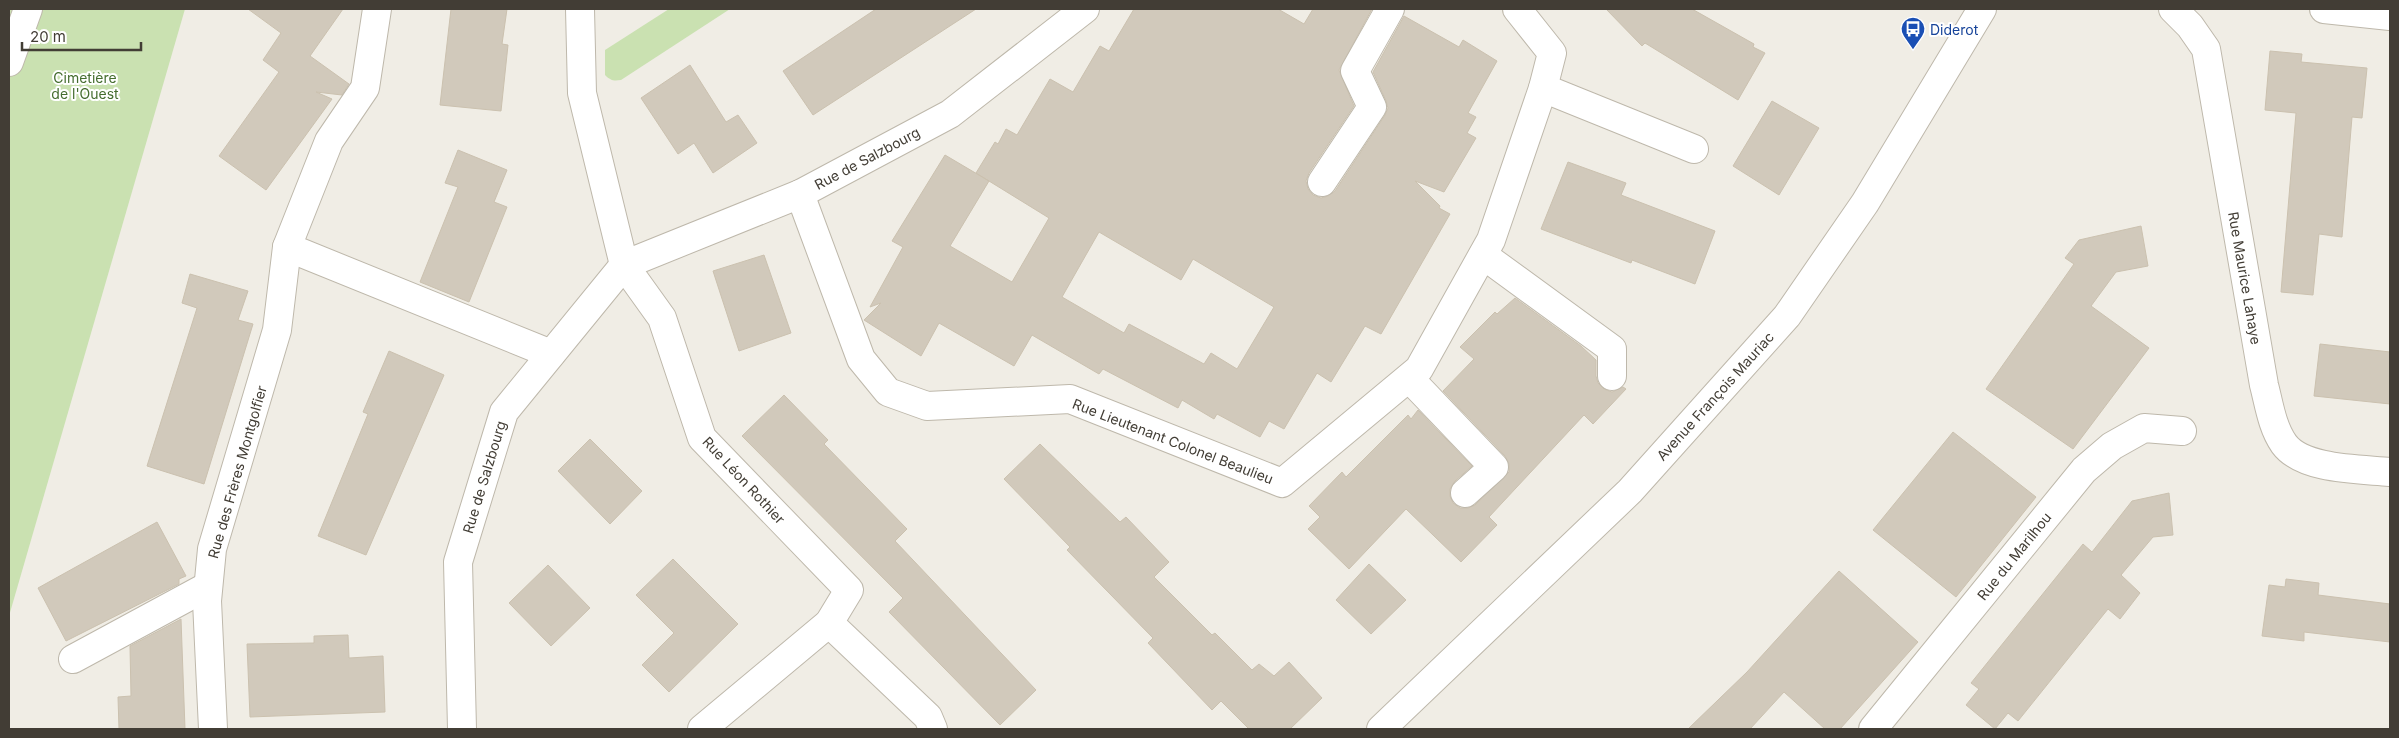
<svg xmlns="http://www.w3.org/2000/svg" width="2399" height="738" viewBox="0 0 2399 738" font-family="Inter,sans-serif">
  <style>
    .green { fill: #cae1b1 }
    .building { fill: #d1c9bb; stroke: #cbc1af; fill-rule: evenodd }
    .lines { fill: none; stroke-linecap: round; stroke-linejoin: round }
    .minor-casing { stroke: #beb8ab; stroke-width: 30 }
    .minor { stroke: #fff; stroke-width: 28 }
    .labels { text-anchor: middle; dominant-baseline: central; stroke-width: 4; stroke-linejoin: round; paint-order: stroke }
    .transit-label { font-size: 14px; fill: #164399; stroke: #fff; text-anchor: start }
    .park-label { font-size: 14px; fill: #456d2f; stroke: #fff }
    .street-label { font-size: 14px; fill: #423d35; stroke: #fff }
  </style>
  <rect width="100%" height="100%" fill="#f0ede5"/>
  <g class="green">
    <path d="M9,9h176l-176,607z"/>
    <path d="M669,9h61l-109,71c-7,1 -10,1 -16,-5v-25z"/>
  </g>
  <g class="building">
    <path d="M248,9h95l-33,47 39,28 -7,11 -26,-3 16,7 -66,91 -47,-34 60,-84 -16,-12 18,-27z"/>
    <path d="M451,9h56l-5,35 6,1 -7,66 -61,-6z"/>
    <path d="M876,9h100l-163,106 -30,-44z"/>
    <path d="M1134,9h144l26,15 9,-15h59l-33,61 15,36 -45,67 -3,8 2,8 5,6 8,3 7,-2 7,-5 50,-76 3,-7 -2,-7 -13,-29 31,-56 55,31 4,-7 34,21 -29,52 8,4 -9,16 9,5 -32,54 -29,-11 25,25 -1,2 11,6 -69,120 -16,-8 -34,56 -14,-9 -33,56 -15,-8 -9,16 -43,-23 -3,5 -32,-19 -4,8 -75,-39 -4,5 -67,-39 -18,31 -75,-43 -18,33 -57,-36 17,-17 -11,4 33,-60 -11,-6 53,-86 44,26 -39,65 62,36 37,-64 -73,-45 19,-31 3,2 8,-15 11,6 33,-56 23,13 27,-46 9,5zM1099,232l82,48 12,-21 81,48 -37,62 -26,-16 -7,11 -75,-40 -5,9 -62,-36z"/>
    <path d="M1606,9h86l62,35 -1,3 12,6 -27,47 -93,-57 -3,3z"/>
    <path d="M2270,51l32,3 -1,8 66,6 -5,50 -10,-1 -10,120 -23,-3 -6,61 -32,-3 15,-179 -31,-3z"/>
    <path d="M690,65l36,57 12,-7 19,28 -44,30 -19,-30 -16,11 -37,-56z"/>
    <path d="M1772,101l47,27 -40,67 -46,-29z"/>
    <path d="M458,150l49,20 -13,32 13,5 -38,95 -49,-20 38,-95 -13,-4z"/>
    <path d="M1568,162l58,21 -5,12 94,36 -20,53 -63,-24 -1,3 -90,-34z"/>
    <path d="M2141,226l7,40 -32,6 -25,34 58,42 -76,101 -87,-60 88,-125 -9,-6 14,-18z"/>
    <path d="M764,255l27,78 -52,18 -26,-80z"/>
    <path d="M190,274l58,17 -10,29 15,4 -49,160 -57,-18 50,-158 -15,-5z"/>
    <path d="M1515,298l66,48 15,14v16l2,7 6,6 8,3 11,-5 3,2 -33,35 -9,-9 -95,102 8,8 -36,37 -55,-53 -57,60 -41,-40 12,-12 -11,-11 33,-34 4,5 62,-62 3,4 7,-9 54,56 -17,15 -5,8v7l3,7 7,5h8l7,-3 34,-33v-8l-4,-8 -62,-65 31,-32 -14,-12 35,-35 2,2z"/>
    <path d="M2320,344l70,8v52l-76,-8z"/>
    <path d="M389,351l55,24 -78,180 -48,-19 50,-122 -5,-2z"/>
    <path d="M784,395l44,45 -4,4 83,85 -12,12 141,149 -36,35 -111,-113 14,-14 -161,-162z"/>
    <path d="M1953,432l83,65 -80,100 -83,-67z"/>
    <path d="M590,439l52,52 -32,33 -52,-53z"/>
    <path d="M1040,444l80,78 6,-5 43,45 -15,15 58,58 3,-2 37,37 7,-6 15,12 15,-14 33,36 -32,31h-41l-28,-28 -9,9 -64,-67 5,-5 -86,-88 3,-3 -66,-68z"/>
    <path d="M2169,493l4,42 -20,2 -32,38 19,18 -20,26 -12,-10 -90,112 -10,-8 -13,16 -29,-24 13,-16 -8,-6 112,-139 9,8 40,-51z"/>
    <path d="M157,522l29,54 -7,3v5l-113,57 -28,-53z"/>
    <path d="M673,559l65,65 -69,68 -27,-27 32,-32 -38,-38z"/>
    <path d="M1369,564l37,36 -35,34 -35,-34z"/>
    <path d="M548,565l42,43 -39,38 -42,-43z"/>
    <path d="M1839,571l79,71 -78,87h-15l-41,-37 -34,37h-62l59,-57z"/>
    <path d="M2286,579l33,4 -1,12 72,9v38l-86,-10v9l-42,-5 7,-51 16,2z"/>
    <path d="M181,619l4,110h-66l-1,-32 13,-1 -1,-50z"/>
    <path d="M348,635l1,23 34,-2 2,56 -135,5 -3,-73 67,-1v-7z"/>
  </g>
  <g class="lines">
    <defs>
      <g id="minor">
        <path d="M580,9l2,84 42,172 38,53 40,120 147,152 -20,33 -127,106"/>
        <path d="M2173,9l17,17 16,23 58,336c5,19 8,42 20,59 19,26 76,25 106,28"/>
        <path d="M2324,9l66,7"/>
        <path d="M9,62l19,-53"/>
        <path d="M1543,88l151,61"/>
        <path d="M1322,182l50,-75 -17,-36 35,-62"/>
        <path d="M800,194l61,165 27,33 39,14 143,-7 212,84 137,-114 72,-129 52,-152 9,-35 -35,-44"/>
        <path d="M287,247l264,107"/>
        <path d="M1483,255l129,94v27"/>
        <path d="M1409,378l85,89 -29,26"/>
        <path d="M829,623l99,94 5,12"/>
        <path d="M73,659l135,-73"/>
        <path d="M213,729l-6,-128 5,-52 65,-219 10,-83 42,-106 36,-53 12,-79"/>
        <path d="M462,729l-4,-167 46,-150 120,-147 176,-71 150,-80 135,-105"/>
        <path d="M1381,729l249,-238 157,-175 78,-113 117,-194"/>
        <path d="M1873,729l211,-259 28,-24 32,-18 38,3"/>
      </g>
    </defs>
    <use href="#minor" class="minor-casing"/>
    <use href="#minor" class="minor"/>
  </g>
  <defs>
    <symbol id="bus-pin" viewBox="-11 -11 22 30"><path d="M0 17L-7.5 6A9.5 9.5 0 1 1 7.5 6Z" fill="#1a4fb4" stroke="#fff"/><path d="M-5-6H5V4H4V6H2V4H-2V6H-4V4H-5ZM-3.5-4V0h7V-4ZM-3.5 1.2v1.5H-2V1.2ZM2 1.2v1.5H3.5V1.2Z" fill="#fff"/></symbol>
  </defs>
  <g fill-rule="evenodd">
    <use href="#bus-pin" x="1899" y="15" width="28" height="38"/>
  </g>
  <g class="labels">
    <g class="transit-label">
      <text x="1930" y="29">Diderot</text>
    </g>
    <g class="park-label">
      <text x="85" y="77">Cimetière<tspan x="85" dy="16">de l'Ouest</tspan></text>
    </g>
    <g class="street-label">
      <text transform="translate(867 158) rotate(-28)">Rue de Salzbourg</text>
      <text transform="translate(2245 278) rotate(80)">Rue Maurice Lahaye</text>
      <text transform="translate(1715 396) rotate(-48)">Avenue François Mauriac</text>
      <text transform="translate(1173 441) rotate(21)">Rue Lieutenant Colonel Beaulieu</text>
      <text transform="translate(237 472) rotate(-74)">Rue des Frères Montgolfier</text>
      <text transform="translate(484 477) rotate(-73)">Rue de Salzbourg</text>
      <text transform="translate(744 480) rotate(47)">Rue Léon Rothier</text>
      <text transform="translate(2014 556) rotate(-51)">Rue du Marilhou</text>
    </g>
  </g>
  <rect width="2399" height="738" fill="none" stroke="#423d35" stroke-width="20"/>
  <path d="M22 42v8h119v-8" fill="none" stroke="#423d35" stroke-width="2.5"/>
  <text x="30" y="42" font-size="15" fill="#423d35" stroke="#ffffff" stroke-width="4" paint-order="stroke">20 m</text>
</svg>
